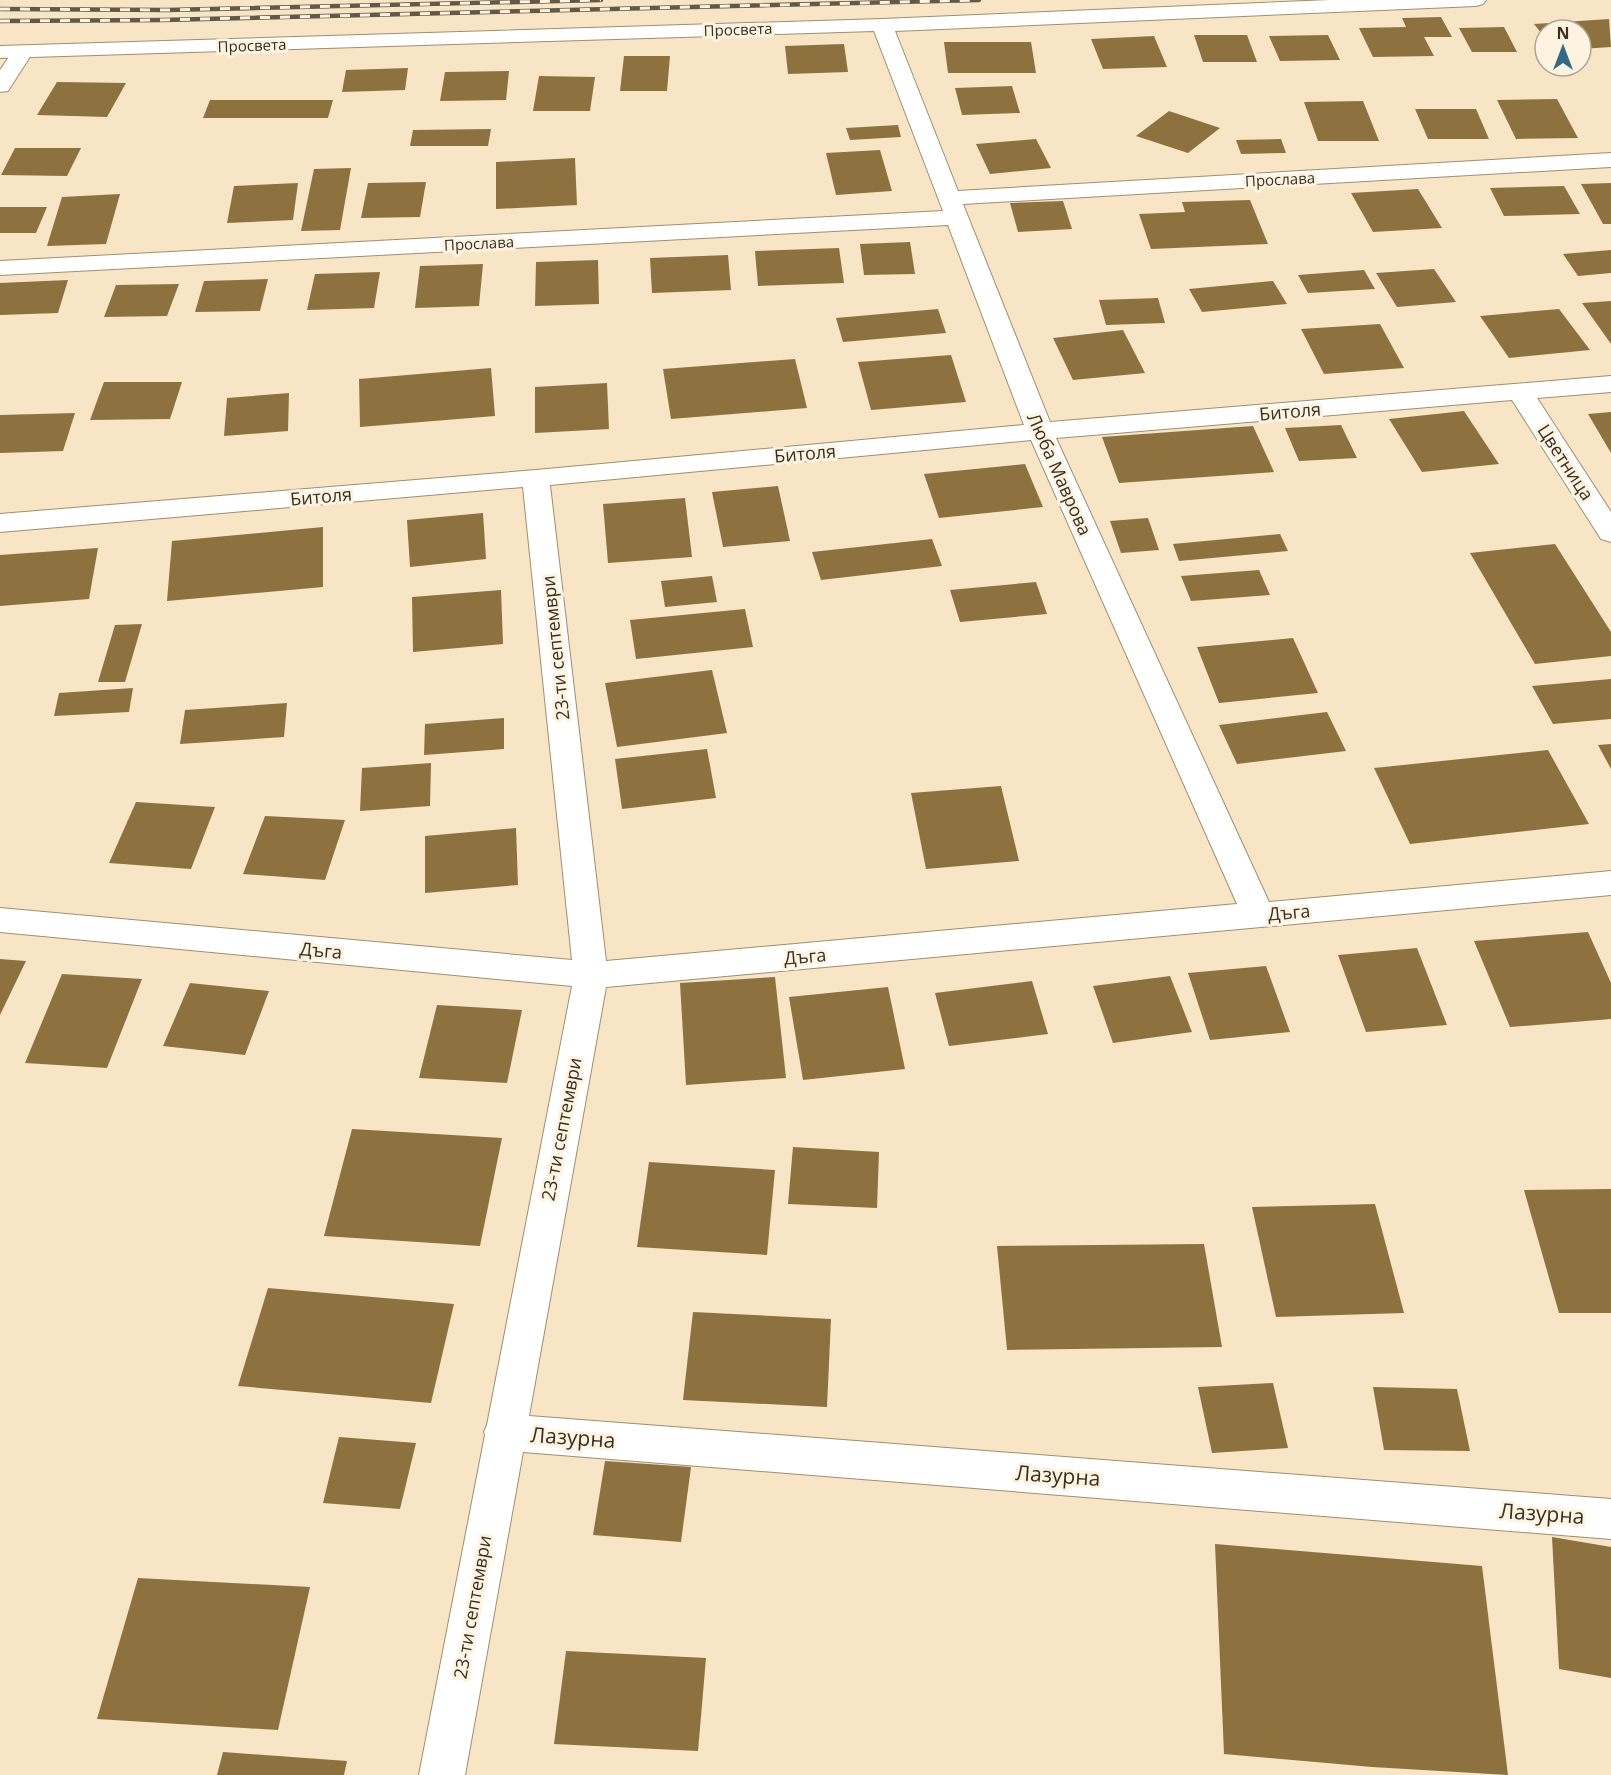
<svg xmlns="http://www.w3.org/2000/svg" width="1611" height="1775" viewBox="0 0 1611 1775" font-family="'Open Sans',sans-serif">
  <style>
    .building { fill: #8d7240 }
    .lines { fill: none; stroke-linecap: round; stroke-linejoin: round }
    .street-casing { stroke: #9e8e71; stroke-width: 2 }
    .secondary-casing { stroke: #9e8e71; stroke-width: 2 }
    .street { fill: #fff; fill-rule: evenodd }
    .secondary { fill: #fff; fill-rule: evenodd }
    .rail-casing { stroke: #625948; stroke-width: 4.5 }
    .rail { stroke: #fef3e1; stroke-width: 3; stroke-dasharray: 10; stroke-linecap: butt }
    .labels { text-anchor: middle; dominant-baseline: central; stroke-width: 6; stroke-linejoin: round; paint-order: stroke }
    .far-street-label { font-size: 15px; fill: #363023; stroke: #fef3e1 }
    .street-label { font-size: 18px; fill: #363023; stroke: #fef3e1 }
    .near-street-label { font-size: 21px; fill: #363023; stroke: #fef3e1 }
  </style>
  <rect width="100%" height="100%" fill="#f7e5c6"/>
  <g class="building">
    <path d="M1441,17l11,20h-28l10,19 -61,1 -14,-29 47,-1 -4,-9z"/>
    <path d="M1609,19l2,28 -30,2v-19h-36v8l-11,-14z"/>
    <path d="M1504,27l13,25h-45l-13,-24z"/>
    <path d="M1194,35h53l10,27h-54z"/>
    <path d="M1328,35l12,25 -60,1 -11,-25z"/>
    <path d="M1154,36l13,31 -64,2 -12,-30z"/>
    <path d="M944,42h87l5,31h-88z"/>
    <path d="M844,44l4,28 -60,2 -3,-28z"/>
    <path d="M624,56h46l-3,35h-47z"/>
    <path d="M408,68l-3,22 -63,2 4,-22z"/>
    <path d="M509,71l-3,29 -66,1 5,-29z"/>
    <path d="M539,76l56,1 -5,34h-57z"/>
    <path d="M57,82l69,1 -19,34 -70,-2z"/>
    <path d="M1012,86l8,27 -58,2 -7,-27z"/>
    <path d="M1557,99l21,39 -62,1 -19,-39z"/>
    <path d="M210,100h123l-5,18h-125z"/>
    <path d="M1363,101l16,40h-61l-14,-39z"/>
    <path d="M1415,109h61l13,30h-61z"/>
    <path d="M1169,111l51,17 -32,25 -52,-17z"/>
    <path d="M898,125l3,12 -51,3 -4,-12z"/>
    <path d="M491,129l-3,17h-78l3,-16z"/>
    <path d="M1036,139l15,29 -61,6 -14,-30z"/>
    <path d="M1281,139l5,14 -45,1 -5,-14z"/>
    <path d="M15,148h66l-14,28 -66,-1z"/>
    <path d="M880,150l12,41 -56,4 -10,-42z"/>
    <path d="M575,158l2,47 -81,4v-47z"/>
    <path d="M351,168l-11,62 -39,1 13,-62z"/>
    <path d="M426,182l-6,35 -59,1 7,-35z"/>
    <path d="M298,183l-5,37 -66,3 7,-37z"/>
    <path d="M1611,183v41h-8l-22,-40z"/>
    <path d="M1564,186l16,28 -76,2 -14,-28z"/>
    <path d="M1418,189l24,39 -69,4 -22,-39z"/>
    <path d="M120,194l-14,50 -59,2 15,-49z"/>
    <path d="M1250,200l18,44 -117,5 -12,-35 46,-2 -3,-10z"/>
    <path d="M1063,201l9,28 -54,3 -8,-29z"/>
    <path d="M0,207h47l-11,26h-36z"/>
    <path d="M910,242l5,32 -51,1 -4,-31z"/>
    <path d="M839,248l5,35 -86,3 -3,-35z"/>
    <path d="M1611,250v23l-33,3 -15,-22z"/>
    <path d="M728,255l3,35 -79,3 -2,-35z"/>
    <path d="M598,260l1,44 -64,2 1,-44z"/>
    <path d="M483,264l-4,42 -64,2 5,-42z"/>
    <path d="M1434,269l22,33 -59,5 -21,-34z"/>
    <path d="M1364,270l11,19 -67,4 -10,-18z"/>
    <path d="M380,272l-6,36 -67,2 8,-36z"/>
    <path d="M268,279l-8,32 -65,1 9,-31z"/>
    <path d="M68,280l-10,33 -58,2v-32z"/>
    <path d="M1273,281l14,23 -85,8 -13,-23z"/>
    <path d="M179,284l-12,32 -63,1 12,-32z"/>
    <path d="M1158,298l7,25 -59,2 -7,-25z"/>
    <path d="M1611,301v43l-29,-41z"/>
    <path d="M938,309l8,24 -103,9 -7,-24z"/>
    <path d="M1559,309l31,41 -81,8 -29,-42z"/>
    <path d="M1380,324l24,44 -80,6 -23,-45z"/>
    <path d="M1123,330l22,43 -72,7 -20,-42z"/>
    <path d="M951,355l15,47 -95,8 -13,-48z"/>
    <path d="M795,359l12,49 -136,11 -8,-50z"/>
    <path d="M491,368l4,48 -135,11 -1,-48z"/>
    <path d="M104,382h78l-12,37 -80,1z"/>
    <path d="M607,383l2,46 -74,4v-46z"/>
    <path d="M289,393l-1,38 -64,5 3,-38z"/>
    <path d="M1464,411l35,53 -77,8 -33,-53z"/>
    <path d="M1611,412v41l-23,-39z"/>
    <path d="M75,413l-12,38 -63,2v-38z"/>
    <path d="M1341,425l16,33 -58,3 -14,-33z"/>
    <path d="M1253,426l21,46 -155,11 -17,-46z"/>
    <path d="M1025,464l18,43 -104,11 -15,-44z"/>
    <path d="M778,486l12,55 -67,6 -11,-55z"/>
    <path d="M685,498l7,59 -84,6 -5,-59z"/>
    <path d="M483,513l3,46 -76,8 -3,-47z"/>
    <path d="M1148,518l11,32 -38,3 -11,-32z"/>
    <path d="M323,527v60l-156,14 5,-60z"/>
    <path d="M1280,534l8,17 -109,10 -6,-17z"/>
    <path d="M932,539l10,27 -121,14 -9,-28z"/>
    <path d="M1555,544l56,88v24l-76,8 -65,-111z"/>
    <path d="M98,548l-9,51 -89,7v-51z"/>
    <path d="M1259,570l11,25 -79,6 -10,-25z"/>
    <path d="M712,576l5,26 -52,5 -4,-26z"/>
    <path d="M1036,582l11,32 -87,8 -10,-32z"/>
    <path d="M501,590l2,54 -90,8 -1,-55z"/>
    <path d="M745,609l8,38 -117,12 -6,-39z"/>
    <path d="M142,624l-17,58h-27l17,-57z"/>
    <path d="M1293,638l25,55 -99,10 -22,-56z"/>
    <path d="M712,670l15,63 -110,14 -12,-64z"/>
    <path d="M1611,679v40l-58,5 -21,-38z"/>
    <path d="M133,688l-4,24 -75,4 5,-23z"/>
    <path d="M287,703l-3,34 -104,7 5,-34z"/>
    <path d="M1327,712l19,39 -109,13 -18,-39z"/>
    <path d="M504,718v31l-80,6 1,-31z"/>
    <path d="M1611,744v25l-13,-24z"/>
    <path d="M707,749l9,49 -94,11 -7,-50z"/>
    <path d="M1548,750l41,74 -179,20 -36,-76z"/>
    <path d="M431,763l-1,43 -70,5 2,-43z"/>
    <path d="M1001,786l18,75 -93,8 -15,-76z"/>
    <path d="M136,802l79,5 -24,62 -82,-6z"/>
    <path d="M265,816l80,4 -20,60 -82,-6z"/>
    <path d="M516,828l2,57 -93,8v-57z"/>
    <path d="M1588,932l23,51v36l-101,8 -36,-86z"/>
    <path d="M1417,948l30,77 -81,7 -28,-77z"/>
    <path d="M0,959l26,2 -26,54z"/>
    <path d="M1266,966l24,66 -80,8 -22,-67z"/>
    <path d="M62,974l80,5 -35,89 -82,-5z"/>
    <path d="M1170,976l22,56 -79,11 -20,-57z"/>
    <path d="M775,977l11,101 -100,7 -6,-102z"/>
    <path d="M1032,981l16,53 -99,12 -14,-53z"/>
    <path d="M190,983l79,8 -24,64 -82,-9z"/>
    <path d="M888,987l17,82 -102,11 -14,-83z"/>
    <path d="M437,1005l85,5 -15,73 -88,-5z"/>
    <path d="M352,1129l150,9 -22,108 -156,-10z"/>
    <path d="M793,1147l86,5 -2,56 -89,-4z"/>
    <path d="M649,1162l126,8 -8,85 -130,-8z"/>
    <path d="M1611,1189v124h-52l-35,-123z"/>
    <path d="M1375,1204l29,109 -128,4 -24,-110z"/>
    <path d="M1204,1244l18,103 -215,3 -10,-104z"/>
    <path d="M268,1288l186,16 -23,99 -193,-17z"/>
    <path d="M693,1312l138,7 -4,88 -144,-7z"/>
    <path d="M1273,1383l15,65 -76,5 -14,-66z"/>
    <path d="M1373,1387l84,2 13,62 -86,-1z"/>
    <path d="M339,1437l77,6 -16,66 -77,-6z"/>
    <path d="M605,1461l86,6 -10,75 -88,-7z"/>
    <path d="M1552,1537l59,10v131l-52,-9z"/>
    <path d="M1215,1544l267,22 26,209 -136,-8 -148,-13z"/>
    <path d="M138,1578l172,9 -32,143 -181,-11z"/>
    <path d="M566,1651l140,7 -8,93 -144,-7z"/>
    <path d="M223,1752l124,9 -3,14h-127z"/>
  </g>
  <g class="lines">
    <defs>
      <path id="street" d="M1330,0h156l-3,4 -7,2 -581,25 63,160 653,-38v14l-648,37 87,218 561,-46v16l-74,6 74,114v30l-10,-3 -89,-139 -456,38 213,464 342,-31v24l-1005,92 -77,429 1082,83v40l-1088,-87 -58,323h-46l66,-340 -1,-3 3,-7 85,-439 -572,-54v-24l572,52 -49,-473 -523,45v-18l536,-44 488,-45 -76,-200 -948,50v-14l943,-50 -69,-180 -874,27v-12l882,-27zM1031,440l206,464 -631,57 -56,-476z"/>
      <path id="secondary" d="M22,46l7,2 4,4 -25,39 -8,1v-22l15,-22z"/>
    </defs>
    <use href="#street" class="street-casing"/>
    <use href="#secondary" class="secondary-casing"/>
    <use href="#street" class="street"/>
    <use href="#secondary" class="secondary"/>
    <defs>
      <g id="rail">
        <path d="M0,9l167,1 434,-10"/>
        <path d="M0,21l163,-1 816,-20"/>
      </g>
    </defs>
    <use href="#rail" class="rail-casing"/>
    <use href="#rail" class="rail"/>
  </g>
  <g class="labels">
    <g class="far-street-label">
      <text transform="translate(738 29) rotate(-2)">Просвета</text>
      <text transform="translate(252 45) rotate(-2)">Просвета</text>
      <text transform="translate(1280 179) rotate(-3)">Прослава</text>
      <text transform="translate(479 243) rotate(-3)">Прослава</text>
    </g>
    <g class="street-label">
      <text transform="translate(1290 411) rotate(-5)">Битоля</text>
      <text transform="translate(805 453) rotate(-5)">Битоля</text>
      <text transform="translate(1566 462) rotate(57)">Цветница</text>
      <text transform="translate(1060 474) rotate(66)">Люба Маврова</text>
      <text transform="translate(321 496) rotate(-5)">Битоля</text>
      <text transform="translate(555 648) rotate(-96)">23-ти септември</text>
      <text transform="translate(1289 912) rotate(-5)">Дъга</text>
      <text transform="translate(321 950) rotate(5)">Дъга</text>
      <text transform="translate(805 956) rotate(-5)">Дъга</text>
      <text transform="translate(561 1129) rotate(-79)">23-ти септември</text>
      <text transform="translate(472 1607) rotate(-80)">23-ти септември</text>
    </g>
    <g class="near-street-label">
      <text transform="translate(573 1437) rotate(4)">Лазурна</text>
      <text transform="translate(1058 1475) rotate(4)">Лазурна</text>
      <text transform="translate(1542 1513) rotate(4)">Лазурна</text>
    </g>
  </g>
  <g transform="translate(1563 48)"><circle r="28" fill="#fef3e1" stroke="#aea595" stroke-width="1.5"/>
  <path d="M0-4.5L10 22L0 15L-10 22Z" fill="#336a85"/>
  <text y="-9" font-size="16" font-weight="bold" text-anchor="middle" fill="#363023">N</text>
  </g>
</svg>
